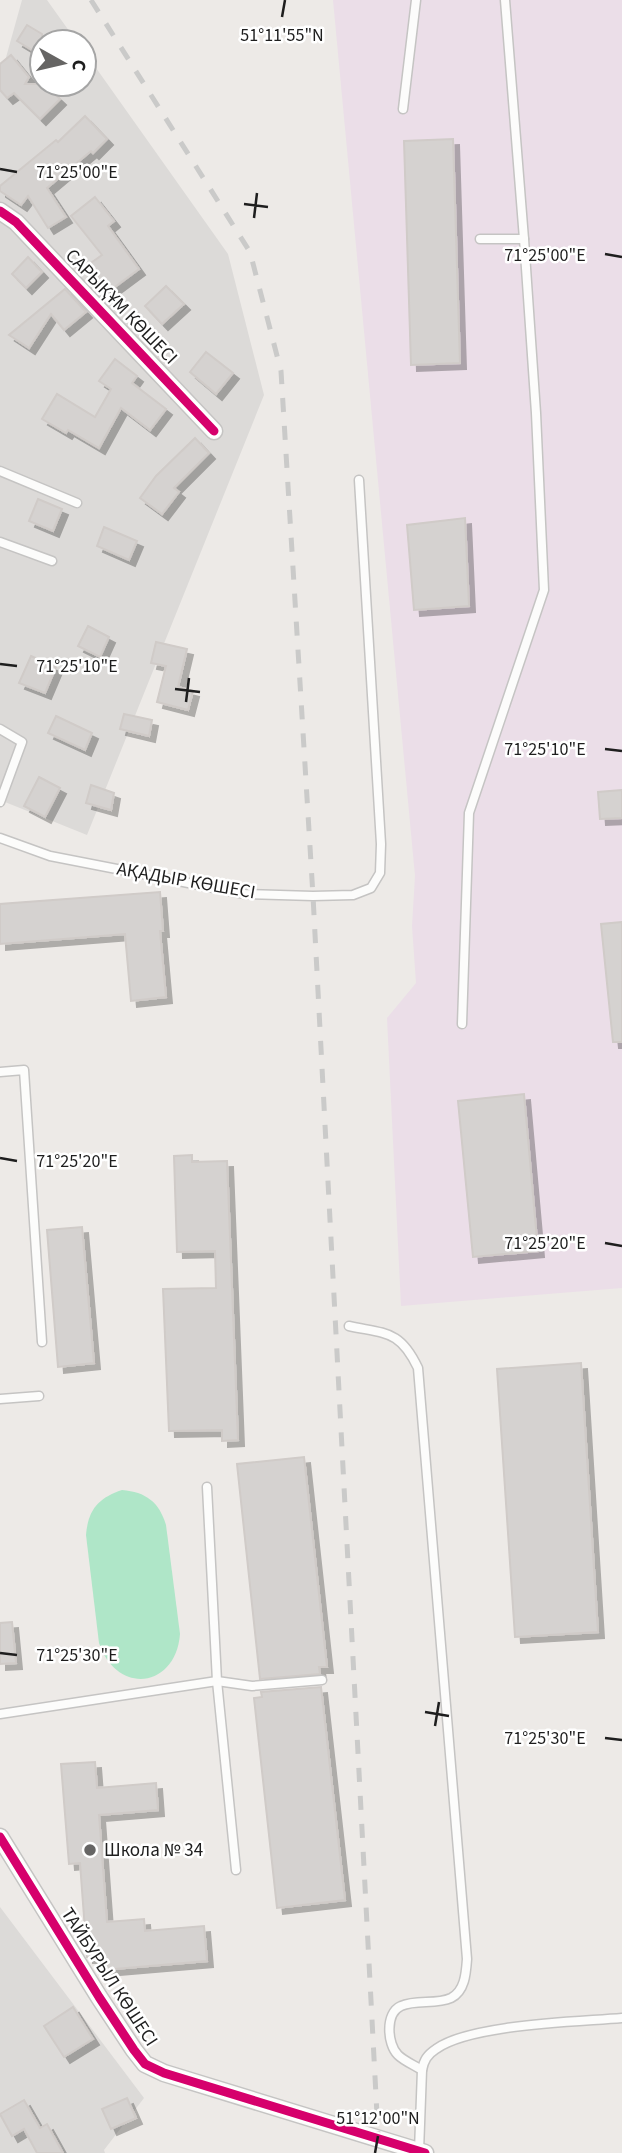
<svg xmlns="http://www.w3.org/2000/svg" width="622" height="2153" viewBox="0 0 622 2153" font-family="'Source Sans 3',sans-serif">
  <style>
    .residential { fill: #dcdad8 }
    .industrial { fill: #ebdee8 }
    .pitch { fill: #afe6c8 }
    .building { fill: #d5d2d0; stroke: #d0cbc8; stroke-width: 2; filter: url(#shadow) }
    .lines { fill: none; stroke-linecap: round; stroke-linejoin: round }
    .service-casing { stroke: #c5c4c3; stroke-width: 11 }
    .minor-casing { stroke: #c5c4c3; stroke-width: 19 }
    .service { stroke: #fcfcfb; stroke-width: 8 }
    .minor { stroke: #fcfcfb; stroke-width: 16 }
    .rail { stroke: #cacac9; stroke-width: 5; stroke-dasharray: 14 14; stroke-linecap: butt }
    .cycleway-casing { stroke: #fff; stroke-width: 13 }
    .cycleway { stroke: #d6006c; stroke-width: 9 }
    .ticks { fill: none; stroke: #1e1e1e; stroke-width: 2.5 }
    .poi-dot { fill: #666564; stroke: #fff; stroke-width: 2.5 }
    .labels { text-anchor: middle; dominant-baseline: central; stroke-width: 5; stroke-linejoin: round; paint-order: stroke }
    .street-label { font-size: 19px; fill: #1e1e1e; stroke: #fff }
    .poi-label { font-size: 19px; fill: #1e1e1e; stroke: #fff; text-anchor: start }
    .ticks-label { font-size: 18px; text-anchor: middle; fill: #1e1e1e; stroke: #fff; stroke-width: 5; stroke-linejoin: round; paint-order: stroke }
  </style>
  <defs>
    <filter id="shadow"><feDropShadow dx="6" dy="6" stdDeviation="0" flood-color="#0004"/></filter>
  </defs>
  <rect width="100%" height="100%" fill="#edeae7"/>
  <g class="residential">
    <path d="M22,0h25l30,42h-35v42h42v-33l144,203 36,141 -177,440 -87,-35v-721z"/>
    <path d="M0,1907l144,191 -40,52 1,3h-105z"/>
  </g>
  <path class="industrial" d="M333,0h289v1288l-221,18 -14,-288 29,-35 -4,-57 3,-50z"/>
  <path class="pitch" d="M122,1490c24,2 37,12 44,35l14,109c-4,54 -63,62 -81,9l-13,-108c2,-25 12,-37 36,-45z"/>
  <g class="building">
    <path d="M27,25l15,9v22l-25,-15z"/>
    <path d="M11,55l18,22 -4,7h19l16,15 -20,20 -26,-26 -7,5 -7,-8v-26z"/>
    <path d="M85,116l22,23 -14,14 -2,-2 -44,37 19,29 -18,11 -20,-32 -7,9 -21,-14v-5l56,-46 2,2z"/>
    <path d="M453,139l7,224 -49,2 -7,-224z"/>
    <path d="M95,197l19,24 -6,5 31,43 -31,23 -20,-27 14,-10 -31,-39z"/>
    <path d="M28,257l14,15 -16,16 -14,-14z"/>
    <path d="M166,286l18,18 -22,20 -17,-18z"/>
    <path d="M65,289l21,23 -22,18 -13,-16 -22,34 -20,-13z"/>
    <path d="M206,352l27,21 -17,21 -26,-22z"/>
    <path d="M115,359l22,17 -5,7 34,26 -16,21 -29,-22 -22,40 -31,-18 -2,3 -24,-14 15,-25 38,23 16,-28 -12,-8z"/>
    <path d="M195,438l14,15 -35,35 5,4 -17,22 -22,-16 16,-22z"/>
    <path d="M38,499l24,10 -9,22 -24,-10z"/>
    <path d="M465,518l4,88 -55,4 -7,-85z"/>
    <path d="M104,527l33,14 -8,19 -32,-14z"/>
    <path d="M88,626l21,11 -9,20 -22,-11z"/>
    <path d="M156,642l31,7 -9,38 15,4 -5,19 -31,-8 9,-36 -15,-3z"/>
    <path d="M31,656l25,11 -11,26 -26,-10z"/>
    <path d="M124,714l28,6 -3,16 -29,-7z"/>
    <path d="M56,716l36,17 -7,17 -37,-17z"/>
    <path d="M39,777l21,11 -15,29 -21,-11z"/>
    <path d="M91,785l23,8 -3,17 -25,-7z"/>
    <path d="M622,790v28l-22,1 -2,-27z"/>
    <path d="M160,892l3,39h-3l6,66 -35,4 -6,-67 -125,10v-40z"/>
    <path d="M622,922v120h-9l-12,-118z"/>
    <path d="M524,1094l14,157 -65,6 -15,-156z"/>
    <path d="M192,1155v7l35,-1 11,279 -16,1v-11l-53,1 -6,-142 53,-1 -1,-37 -38,1 -3,-96z"/>
    <path d="M82,1227l12,136 -36,4 -11,-137z"/>
    <path d="M581,1363l17,269 -83,5 -18,-268z"/>
    <path d="M304,1457l23,210h-8l1,7 -60,5 -23,-215z"/>
    <path d="M12,1622l4,41 -16,1v-41z"/>
    <path d="M321,1687l24,213 -68,8 -23,-210 8,-1 -1,-5z"/>
    <path d="M95,1762l2,26 59,-5 2,27 -59,5 8,107 37,-3 1,12 59,-5 3,35 -104,9 -1,-13h-15l-7,-94 -11,1 -8,-100z"/>
    <path d="M73,2007l20,32 -29,18 -20,-31z"/>
    <path d="M127,2098l9,20 -25,11 -9,-20z"/>
    <path d="M24,2100l16,28 7,-4 16,29h-26l-13,-24 -12,7 -12,-22z"/>
  </g>
  <g class="lines">
    <defs>
      <g id="service">
        <path d="M505,0l19,239"/>
        <path d="M403,109l13,-109"/>
        <path d="M0,471l77,32"/>
        <path d="M0,542l52,19"/>
        <path d="M0,729l22,13 -22,60"/>
        <path d="M0,838l50,18 195,38 68,2 40,-1 18,-7 9,-15 1,-29 -22,-364"/>
        <path d="M462,1024l7,-211 75,-223 -8,-177 -12,-174h-44"/>
        <path d="M0,1072l24,-2 18,272"/>
        <path d="M349,1326c37,8 51,4 69,42l49,591c-1,14 -2,32 -16,39 -15,7 -35,1 -50,8 -16,7 -14,38 -3,49 6,6 16,10 24,15"/>
        <path d="M0,1399l39,-3"/>
        <path d="M207,1487l10,194 35,5 70,-6"/>
        <path d="M0,1714l217,-33 19,189"/>
        <path d="M419,2151l3,-81c2,-10 5,-15 14,-21 35,-25 141,-27 186,-31"/>
      </g>
      <g id="minor">
        <path d="M0,211l16,11 198,209"/>
        <path d="M0,1837l99,160 35,53 11,14 19,9 261,80"/>
      </g>
    </defs>
    <use href="#service" class="service-casing"/>
    <use href="#minor" class="minor-casing"/>
    <use href="#service" class="service"/>
    <use href="#minor" class="minor"/>
    <path class="rail" d="M91,0l159,252 31,119 32,525 66,1257"/>
    <defs>
      <g id="cycleway">
        <path d="M0,211l16,11 198,209"/>
        <path d="M0,1837l99,160 35,53 11,14 19,9 261,80"/>
      </g>
    </defs>
    <use href="#cycleway" class="cycleway-casing"/>
    <use href="#cycleway" class="cycleway"/>
  </g>
  <path class="ticks" d="M282,17l3,-17M0,169l17,3M244,204l24,3M254,218l3,-25M605,254l17,3M0,664l17,2M175,689l25,3M186,702l3,-24M605,749l17,2M0,1158l17,3M605,1243l17,3M0,1653l17,2M425,1712l24,4M435,1726l4,-24M605,1738l17,2M375,2153l3,-17"/>
  <circle class="poi-dot" cx="90" cy="1850" r="7"/>
  <g class="labels">
    <g class="street-label">
      <text transform="translate(121 307) rotate(46)">САРЫҚҰМ КӨШЕСІ</text>
      <text transform="translate(186 881) rotate(10)">АҚАДЫР КӨШЕСІ</text>
      <text transform="translate(109 1977) rotate(57)">ТАЙБУРЫЛ КӨШЕСІ</text>
    </g>
    <g class="poi-label">
      <text x="104" y="1850">Школа № 34</text>
    </g>
  </g>
  <g class="ticks-label">
    <text x="282" y="41">51°11'55"N</text>
    <text x="77" y="178">71°25'00"E</text>
    <text x="545" y="261">71°25'00"E</text>
    <text x="77" y="672">71°25'10"E</text>
    <text x="545" y="755">71°25'10"E</text>
    <text x="77" y="1167">71°25'20"E</text>
    <text x="545" y="1249">71°25'20"E</text>
    <text x="77" y="1661">71°25'30"E</text>
    <text x="545" y="1744">71°25'30"E</text>
    <text x="378" y="2124">51°12'00"N</text>
  </g>
  <g transform="translate(63 63) rotate(98)"><circle r="33" fill="#ffffff" stroke="#a5a5a5" stroke-width="2"/>
  <path d="M0-5L12 26L0 18L-12 26Z" fill="#666564"/>
  <text y="-10" font-size="19" font-weight="bold" text-anchor="middle" fill="#1e1e1e">С</text>
  </g>
</svg>
